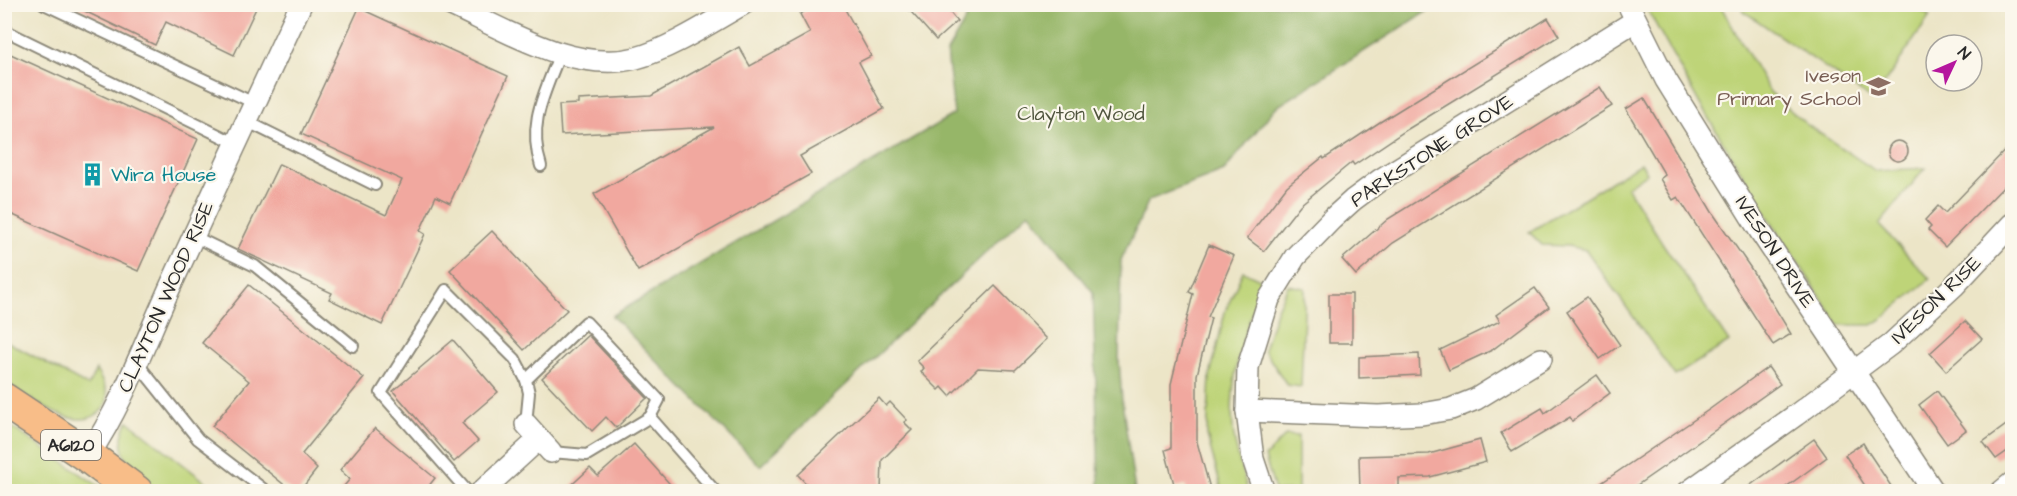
<svg xmlns="http://www.w3.org/2000/svg" width="2017" height="496" viewBox="0 0 2017 496" font-family="'Architects Daughter',sans-serif">
  <style>
    .green { fill: #bed478; stroke: #748052; stroke-width: 1.5 }
    .forest { fill: #96b668; stroke: #60704a; stroke-width: 1.5 }
    .building { fill: #f1a89f }
    .lines { fill: none; stroke-linecap: round; stroke-linejoin: round }
    .lane-casing { stroke: #8c8879; stroke-width: 14 }
    .street-casing { stroke: #8c8879; stroke-width: 24 }
    .highway-casing { stroke: #8c8879; stroke-width: 36 }
    .lane { stroke: #fff; stroke-width: 10 }
    .street { stroke: #fff; stroke-width: 21 }
    .highway { stroke: #f8bd88; stroke-width: 33 }
    .labels { text-anchor: middle; dominant-baseline: central; stroke-width: 4.5; stroke-linejoin: round; paint-order: stroke }
    .shield { fill: #fbf7ec; stroke: #696865; stroke-width: 1.5 }
    .shield-label { font-size: 18px; font-weight: bold; fill: #2b2b2b }
    .education-label { font-size: 20px; fill: #785e54; stroke: #fbf7ec; text-anchor: end }
    .park-label { font-size: 20px; fill: #50553e; stroke: #fbf7ec }
    .street-label { font-size: 20px; fill: #2b2b2b; stroke: #fbf7ec }
    .culture-label { font-size: 20px; fill: #0d838f; stroke: #fbf7ec; text-anchor: start }
  </style>
  <rect width="100%" height="100%" fill="#fbf7ec"/>
  <filter id="ink" filterUnits="userSpaceOnUse"><feTurbulence type="fractalNoise" baseFrequency=".0167" numOctaves="2"/><feDisplacementMap in="SourceGraphic" scale="12" xChannelSelector="R" yChannelSelector="G"/><feConvolveMatrix kernelMatrix="1 2 1 2 8 2 1 2 1" color-interpolation-filters="sRGB"/></filter>
  <filter id="wash" filterUnits="userSpaceOnUse"><feTurbulence type="fractalNoise" baseFrequency=".008" numOctaves="4" result="noise"/><feDisplacementMap in="SourceGraphic" scale="24" xChannelSelector="R" yChannelSelector="G"/><feGaussianBlur stdDeviation="1.35" result="paint"/><feColorMatrix in="noise" values="0 0 0 0 0 0 0 0 0 0 0 0 0 0 0 0 0 1.4 0 .05"/><feComposite in="paint" operator="in"/></filter>
  <g filter="url(#wash)">
    <rect width="100%" height="100%" fill="#ece5c7"/>
    <g class="green">
      <path d="M1746,4l166,1 18,11 -57,84 -131,-90z"/>
      <path d="M1645,5h75l50,87 36,32 70,47 49,-3 -46,57 51,54 -48,40 -10,6h-33l-68,-104 -70,-115z"/>
      <path d="M1641,163l6,10 -20,14 36,57 66,98 -54,34 -89,-126 -18,-4 -26,-1 -13,-13z"/>
      <path d="M1243,271l21,10c-19,46 -36,97 -31,148 2,21 9,42 15,62h-26l-15,-56 3,-59 15,-64z"/>
      <path d="M1288,285l17,3 -4,99 -14,-2 -23,-35 12,-39z"/>
      <path d="M4,340l84,46 8,-16c6,11 17,27 7,39 -25,29 -74,-12 -98,-27z"/>
      <path d="M128,421l89,70c-13,0 -46,3 -56,0 -5,-1 -11,-7 -15,-10 -21,-17 -32,-36 -18,-60z"/>
      <path d="M4,422l102,69h-101z"/>
      <path d="M1286,435l12,1v55h-23l-10,-34z"/>
    </g>
    <path class="forest" d="M974,5h463l-162,103 -51,63 -75,29 -28,60 -2,101 3,40 13,90h-34l-2,-5 -6,-194 -64,-80 -269,254 -148,-150 342,-202 -7,-62z"/>
    <g id="blocks">
      <g class="building">
        <path d="M70,4h188l-24,51 -68,-33 -11,23z"/>
        <path d="M818,4h24l29,52 -12,6 25,47 -84,47 11,18 -173,97 -44,-77 120,-67 -153,8 -2,-30 19,-1v-4l73,-4 88,-49 11,19 60,-33 -10,-19z"/>
        <path d="M904,4h39l14,17 -21,19z"/>
        <path d="M359,8l149,68 -58,127 -14,-7 -16,35 5,3 -43,91 -53,-26 3,-6 -94,-44 41,-85 107,51 16,-35 -101,-46z"/>
        <path d="M1548,18l11,18 -151,93 -54,36 -2,-3 -52,43 -36,46 -17,-13 40,-52 36,-29 1,2 56,-37z"/>
        <path d="M4,51l194,88 -60,132 -134,-60z"/>
        <path d="M1600,87l12,19 -219,137 -37,32 -14,-16 46,-40z"/>
        <path d="M1644,98l68,114 38,55 41,67 -18,11 -95,-148 -5,3 -13,-21 5,-4 -39,-66z"/>
        <circle cx="1898" cy="151" r="10"/>
        <path d="M2013,142v35l-68,70 -17,-17 3,-3 -6,-7 13,-14 7,7z"/>
        <path d="M492,231l75,79 -43,40 -74,-80z"/>
        <path d="M1209,245l25,11 -26,61 3,1 -14,57v67l14,50h-24l-2,-7 -10,3 -10,-38 6,-2v-64l22,-90 -4,-2z"/>
        <path d="M249,285l115,93 -62,76 15,15 -18,23h-6l-81,-66 37,-45 -47,-38z"/>
        <path d="M995,286l52,53 -32,31 -37,-2 -28,28 -8,-9 -3,3 -18,-18 3,-4 -7,-7z"/>
        <path d="M1535,288l14,19 -57,43 -43,20 -9,-20 60,-29 -4,-6z"/>
        <rect x="1329" y="294" width="23" height="49"/>
        <path d="M1587,297l33,48 -20,14 -33,-48z"/>
        <path d="M1965,321l17,18 -36,32 -16,-18z"/>
        <path d="M588,335l59,63 -31,30 -10,-11 -14,14 -50,-53z"/>
        <path d="M453,340l45,52 -36,31 16,18 -24,21 -61,-71z"/>
        <path d="M1419,354l1,21 -61,3v-21z"/>
        <path d="M1768,367l12,17 -114,81 -39,27h-39l122,-83z"/>
        <path d="M1597,375l13,18 -38,28 -2,-4 -58,35 -11,-19 41,-25 3,5z"/>
        <path d="M1937,391l29,39 -19,14 -28,-39z"/>
        <path d="M879,398l7,8 4,-4 17,18 -3,2 8,8 -30,30 -1,32h-67l-16,-17z"/>
        <path d="M2013,420v27l-17,12 -13,-17z"/>
        <path d="M375,428l60,50 -11,14h-85l11,-13 -10,-9z"/>
        <path d="M1814,439l13,18 -19,14 -29,21h-38z"/>
        <path d="M1480,440l6,22 -56,15 -31,1v14h-39l-1,-36 70,-2z"/>
        <path d="M1863,443l6,10 26,39h-26l-24,-37z"/>
        <path d="M634,444l43,48h-113l26,-24 8,8z"/>
      </g>
    </g>
  </g>
  <g filter="url(#ink)">
    <use href="#blocks" fill-opacity="0" stroke="#8c8879" stroke-width="1.5"/>
    <g class="lines">
      <defs>
        <g id="lane">
          <path d="M44,4l210,99"/>
          <path d="M4,30l231,113"/>
          <path d="M246,121l129,64"/>
          <path d="M541,166c-14,-43 4,-73 19,-113"/>
          <path d="M193,236l62,30 98,80"/>
          <path d="M137,363l61,76 69,53"/>
          <path d="M526,424l3,-31 -3,-13 60,-58 73,78 -9,17"/>
          <path d="M551,452l36,3 63,-38 66,75"/>
          <path d="M468,492l-87,-99 65,-103 69,69 11,21"/>
        </g>
        <g id="street">
          <path d="M449,4c55,25 125,70 187,54 34,-9 75,-36 107,-54"/>
          <path d="M1628,4l38,76 94,151 174,261"/>
          <path d="M1247,411l131,5 44,-2 29,-5 25,-10 65,-40"/>
          <path d="M526,424l25,28"/>
          <path d="M88,456c35,-52 57,-114 83,-171 43,-94 86,-187 130,-281"/>
          <path d="M481,492l58,-53"/>
          <path d="M1264,492l-11,-33 -6,-48 1,-44 21,-68 26,-42 37,-38 21,-19 27,-20 255,-159"/>
          <path d="M1688,492l108,-77 95,-71 63,-58 58,-62"/>
          <path d="M2001,492l11,-9"/>
        </g>
        <path id="highway" d="M4,400l84,56 48,36"/>
      </defs>
      <use href="#lane" class="lane-casing"/>
      <use href="#street" class="street-casing"/>
      <use href="#highway" class="highway-casing"/>
      <use href="#lane" class="lane"/>
      <use href="#street" class="street"/>
      <use href="#highway" class="highway"/>
    </g>
  </g>
  <defs>
    <symbol id="school-bare" viewBox="-9 -9 18 18"><path d="M0-5L7-2L0 1L-7-2ZM-4 1L0 2.5L4 1V4Q0 6-4 4Z" fill="#8d6e63" stroke="#fbf7ec" stroke-width="2.5" paint-order="stroke"/></symbol>
    <symbol id="building-bare" viewBox="-9 -9 18 18"><path d="M-4-6H4V6H1V3H-1V6H-4ZM-2.5-4.3h1.7v1.8h-1.7ZM.8-4.3h1.7v1.8H.8ZM-2.5-1h1.7V.8h-1.7ZM.8-1h1.7V.8H.8Z" fill="#0f9aa8" stroke="#fbf7ec" stroke-width="2.5" paint-order="stroke"/></symbol>
  </defs>
  <g fill-rule="evenodd">
    <use href="#school-bare" x="1862" y="70" width="33" height="33"/>
    <use href="#building-bare" x="76" y="158" width="33" height="33"/>
  </g>
  <g class="labels">
    <rect class="shield" x="41" y="430" width="60" height="30" rx="4.5"/>
    <g class="shield-label">
      <text x="71" y="445">A6120</text>
    </g>
    <g class="education-label">
      <text x="1861" y="76">Iveson<tspan x="1861" dy="23">Primary School</tspan></text>
    </g>
    <g class="park-label">
      <text x="1081" y="114">Clayton Wood</text>
    </g>
    <g class="street-label">
      <text transform="translate(1432 151) rotate(-33)">PARKSTONE GROVE</text>
      <text transform="translate(1775 252) rotate(57)">IVESON DRIVE</text>
      <text transform="translate(166 297) rotate(-66)">CLAYTON WOOD RISE</text>
      <text transform="translate(1936 300) rotate(-44)">IVESON RISE</text>
    </g>
    <g class="culture-label">
      <text x="111" y="175">Wira House</text>
    </g>
  </g>
  <rect width="2017" height="496" fill="none" stroke="#fbf7ec" stroke-width="24"/>
  <g transform="translate(1954 63) rotate(46)"><circle r="28" fill="#fbf7ec" stroke="#a8a59f" stroke-width="1.5"/>
  <path d="M0-4.5L10 22L0 15L-10 22Z" fill="#b5179e"/>
  <text y="-9" font-size="16" font-weight="bold" text-anchor="middle" fill="#2b2b2b">N</text>
  </g>
</svg>
